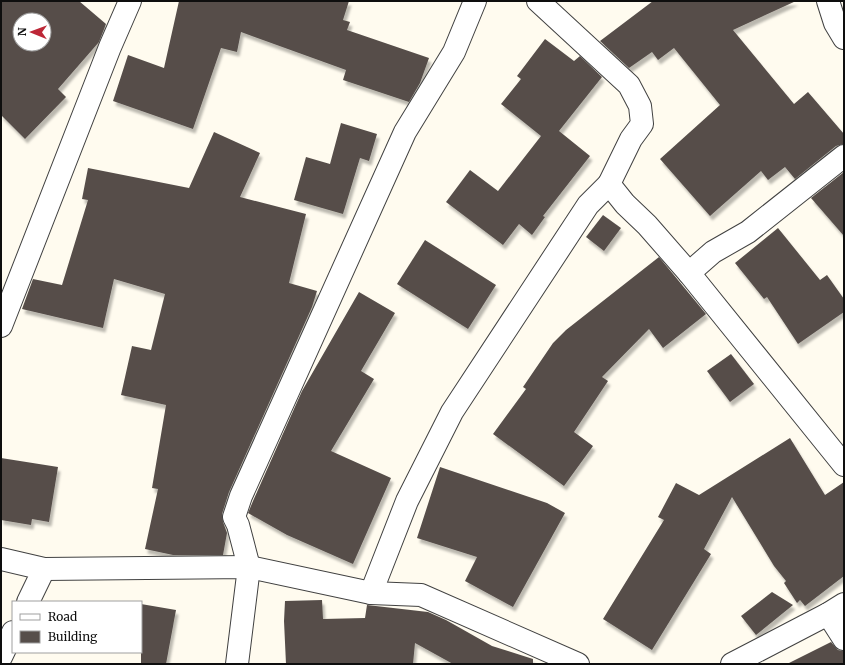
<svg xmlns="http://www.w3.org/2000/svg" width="845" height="665" viewBox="0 0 845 665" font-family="Merriweather,serif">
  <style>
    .building { fill: #564e4a; fill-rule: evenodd; filter: url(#shadow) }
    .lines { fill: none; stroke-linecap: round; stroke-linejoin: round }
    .minor-casing { stroke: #414141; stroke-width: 24 }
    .minor { stroke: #fff; stroke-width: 22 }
  </style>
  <defs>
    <filter id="shadow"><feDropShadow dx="2.5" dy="4.5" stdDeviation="1" flood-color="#0004"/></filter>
  </defs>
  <rect width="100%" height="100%" fill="#fffbef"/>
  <g class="building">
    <path d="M1,1h78l27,23 -7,18 -41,47 8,8 -41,42 -24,-24zM20,20h24v24h-24z"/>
    <path d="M179,1h170l-6,19 7,2 -3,8 82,28 -9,25 -11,19 -66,-22 3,-10 -105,-38 -4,20 -16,-4 -28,81 -80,-28 15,-46 36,13z"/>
    <path d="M653,1h143l-63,29 61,74 14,-12 36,42v10l-8,2 -41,33 -10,-12 -17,13 -7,-9 -51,45 -50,-57 60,-54 -46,-57 -16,12 -6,-8 -23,16 -29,-27z"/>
    <path d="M545,39l29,22 6,-5 22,21 -43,54 31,25 -47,60 2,1 -13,18 -13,-11 -16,21 -57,-43 24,-32 28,21 43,-55 -40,-32 20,-25 -4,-3z"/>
    <path d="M341,123l36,11 -8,27 -9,-3 -17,56 -49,-14 12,-43 24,7z"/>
    <path d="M214,132l46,21 -20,44 66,17 -17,69 28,8 -5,16 -83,185 -7,22 1,8 4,11 -4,22h-50l-28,-6 13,-60 -6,-1 14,-83 -45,-10 11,-49 19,4 14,-56 -51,-15 -11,49 -81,-19 11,-30 29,6 26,-85 -6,-1 6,-31 101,20z"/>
    <path d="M844,172v64l-33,-38z"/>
    <path d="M603,215l18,13 -17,23 -18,-14z"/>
    <path d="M778,228l42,52 7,-5 17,24v13l-46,32 -31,-47 -3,2 -29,-36z"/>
    <path d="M425,240l71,45 -28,44 -71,-45z"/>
    <path d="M659,257l47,57 -43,34 -14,-19 -47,48 6,4 -34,51 19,14 -29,40 -71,-52 33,-45 -3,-2 30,-44 13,-13z"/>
    <path d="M359,292l36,21 -34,58 13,8 -43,72 60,27 -38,86 -66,-29 -39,-22 5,-12 49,-110z"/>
    <path d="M731,354l23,30 -24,18 -23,-31z"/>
    <path d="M790,438l35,57 19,-13v94l-39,30 -5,-6 -3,3 -13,-20 2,-2 -12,-15 -42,-69 -28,52 7,5 -59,96 -49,-31 61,-99 -6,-3 18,-34 23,12z"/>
    <path d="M1,458l57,9 -9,55 -17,-3 -1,6 -30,-5z"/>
    <path d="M440,467l107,36 18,10 -52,94 -48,-26 12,-24 -60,-19z"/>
    <path d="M772,592l21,13 -37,30 -15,-19z"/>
    <path d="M322,600l1,19 42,-1 2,-13 61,7 18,8 46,26 41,13v5h-80l-38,-21 -2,21h-127l-2,-43 1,-20z"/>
    <path d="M141,604l35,6 -10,54h-25z"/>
    <path d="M831,642l7,8 6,1v13h-57z"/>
  </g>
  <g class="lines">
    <defs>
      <g id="minor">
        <path d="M538,1l91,84 11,21 2,18 -11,15 -22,45"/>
        <path d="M828,1l7,22 9,15"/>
        <path d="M689,273l155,192"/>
        <path d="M1,326l109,-279 20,-46"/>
        <path d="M1,559l43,10 205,-2 122,26 50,2 157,69"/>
        <path d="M371,593l36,-92 45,-89 136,-207 21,-21 16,20 22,21 42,48 24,-21 35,-20 96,-76"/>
        <path d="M28,602l16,-33"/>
        <path d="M828,614l16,25"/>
        <path d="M1,657l12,-25"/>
        <path d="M237,664l12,-97 -11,-42 -4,-8 7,-21 164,-364 49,-80 21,-51"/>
        <path d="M732,664l96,-50 16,-10"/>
      </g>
    </defs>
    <use href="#minor" class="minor-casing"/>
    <use href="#minor" class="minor"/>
  </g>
  <rect width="845" height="665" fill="none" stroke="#0e0e0e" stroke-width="4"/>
  <rect x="12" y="601" width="130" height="52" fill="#ffffff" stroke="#9f9f9f"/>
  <rect x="20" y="614" width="20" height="6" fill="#ffffff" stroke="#9f9f9f"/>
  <text x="48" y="621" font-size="12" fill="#0e0e0e">Road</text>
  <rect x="20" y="631" width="20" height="12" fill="#564e4a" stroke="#9f9f9f"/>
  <text x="48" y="641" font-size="12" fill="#0e0e0e">Building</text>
  <g transform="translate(32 32) rotate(271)"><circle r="19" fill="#ffffff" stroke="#9f9f9f"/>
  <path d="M0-3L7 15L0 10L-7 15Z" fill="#bd2737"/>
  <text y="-6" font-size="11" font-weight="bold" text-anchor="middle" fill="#0e0e0e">N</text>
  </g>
</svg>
